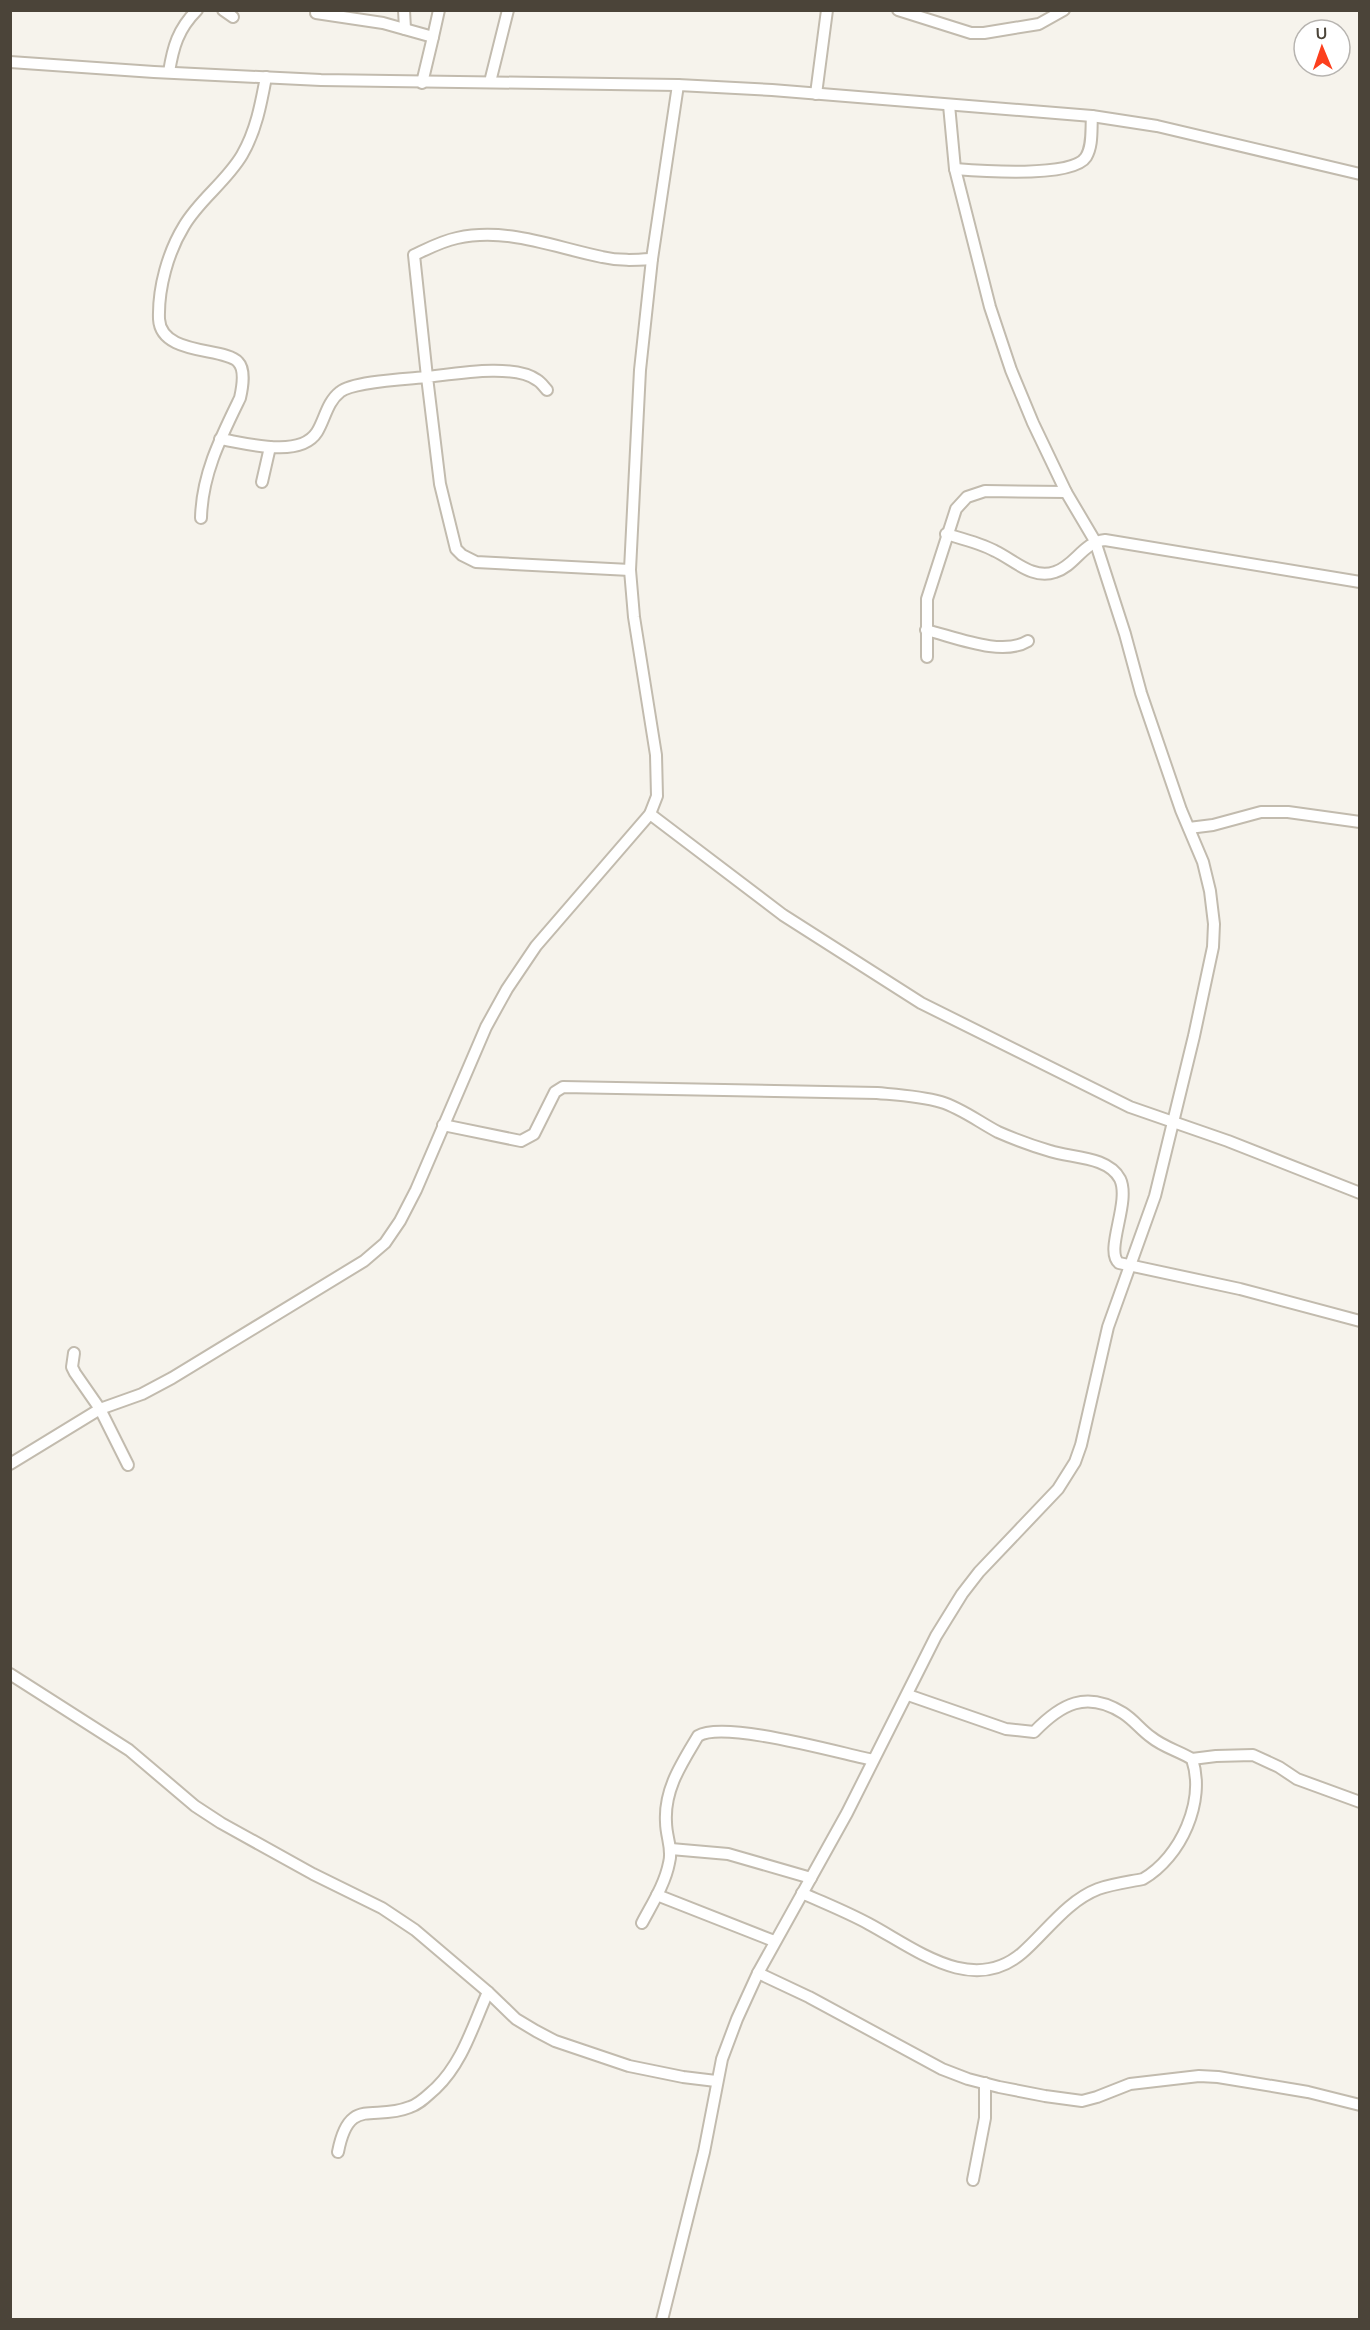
<svg xmlns="http://www.w3.org/2000/svg" width="1370" height="2330" viewBox="0 0 1370 2330" font-family="Mulish,sans-serif">
  <style>
    .lines { fill: none; stroke-linecap: round; stroke-linejoin: round }
    .street-casing { stroke: #c2bbae; stroke-width: 14 }
    .street { stroke: #fff; stroke-width: 10 }
  </style>
  <rect width="100%" height="100%" fill="#f6f3ec"/>
  <g class="lines">
    <defs>
      <g id="street">
        <path d="M223,10l10,7"/>
        <path d="M404,10l1,19"/>
        <path d="M898,10l73,23h13l55,-9 25,-14"/>
        <path d="M316,13l67,10 50,14 -11,46"/>
        <path d="M433,37l6,-27"/>
        <path d="M10,62l144,10 167,8 357,5 94,5 320,26 65,10 203,48"/>
        <path d="M169,72c4,-25 9,-43 28,-62"/>
        <path d="M490,82l18,-72"/>
        <path d="M816,94l11,-84"/>
        <path d="M955,169c25,2 118,9 131,-12 7,-11 5,-28 6,-41"/>
        <path d="M547,390c-3,-3 -6,-8 -10,-10 -23,-17 -83,-6 -110,-3l13,107 16,65 6,6 14,7 154,8"/>
        <path d="M220,439c25,4 80,20 97,-7 8,-13 10,-30 23,-40 13,-11 68,-13 87,-15l-13,-122c13,-6 28,-14 43,-17 50,-11 96,9 145,19 17,4 33,3 50,2"/>
        <path d="M262,482l8,-35"/>
        <path d="M201,518c1,-44 20,-81 39,-120 2,-9 6,-28 -2,-36 -13,-15 -77,-6 -79,-43 -1,-31 9,-67 25,-93 15,-26 42,-44 58,-71 14,-24 19,-51 24,-78"/>
        <path d="M946,534c17,5 34,9 49,17 19,9 38,29 60,21 20,-6 28,-30 50,-32l255,42"/>
        <path d="M926,630c29,7 76,27 102,11"/>
        <path d="M927,657v-58l29,-90 11,-12 18,-6 81,1"/>
        <path d="M650,814l133,101 138,88 209,104 98,34 132,52"/>
        <path d="M1189,828l24,-3 48,-13h27l72,10"/>
        <path d="M443,1125l78,16 13,-7 21,-42 8,-5 314,6c22,2 43,3 64,9 20,6 38,20 57,30 16,7 35,14 52,19 21,7 58,5 70,28 11,23 -16,72 -1,84l121,26 120,32"/>
        <path d="M74,1353l-2,14 3,6 25,36 28,56"/>
        <path d="M10,1464l90,-55 42,-15 30,-16 192,-117 21,-18 15,-22 16,-31 70,-163 21,-38 29,-43 114,-132 7,-18 -1,-41 -22,-138 -4,-47 10,-200 12,-111 26,-174"/>
        <path d="M10,1674l119,76 66,56 26,17 92,51 69,34 33,22 73,62 28,27 20,12 19,10 74,25 54,11 33,4"/>
        <path d="M1192,1759l24,-3 37,-1 26,12 18,12 63,23"/>
        <path d="M671,1849l57,5 83,24"/>
        <path d="M802,1893c22,10 45,19 67,31 45,24 103,72 153,29 24,-21 45,-52 76,-64 14,-5 30,-7 45,-10 38,-22 63,-78 49,-120 -13,-8 -29,-12 -41,-22 -10,-7 -17,-17 -28,-24 -37,-23 -62,-9 -89,19l-28,-3 -98,-34"/>
        <path d="M657,1895l117,46"/>
        <path d="M642,1923c10,-19 23,-39 27,-60 4,-14 -3,-26 -3,-41 -2,-33 16,-59 32,-86 26,-16 141,17 175,24"/>
        <path d="M758,1973l51,24 133,72 26,10 31,8 46,9 37,5 15,-4 33,-13 69,-8 19,1 90,15 52,13"/>
        <path d="M338,2152c11,-57 35,-30 72,-45 10,-3 18,-12 26,-19 27,-26 37,-63 52,-96"/>
        <path d="M973,2180l12,-62v-35"/>
        <path d="M662,2320l42,-168 18,-93 15,-40 21,-46 89,-160 89,-177 26,-42 17,-22 79,-83 17,-27 6,-17 27,-118 47,-131 39,-160 19,-89 1,-23 -4,-33 -7,-29 -22,-52 -40,-117 -16,-59 -30,-93 -29,-49 -33,-69 -22,-53 -21,-63 -35,-138 -6,-64"/>
      </g>
    </defs>
    <use href="#street" class="street-casing"/>
    <use href="#street" class="street"/>
  </g>
  <rect width="1370" height="2330" fill="none" stroke="#4b4439" stroke-width="24"/>
  <g transform="translate(1322 48) rotate(358)"><circle r="28" fill="#ffffff" stroke="#b7b4b0" stroke-width="1.5"/>
  <path d="M0-4.5L10 22L0 15L-10 22Z" fill="#fc3f1d"/>
  <text y="-9" font-size="16" font-weight="bold" text-anchor="middle" fill="#4b4439">U</text>
  </g>
</svg>
